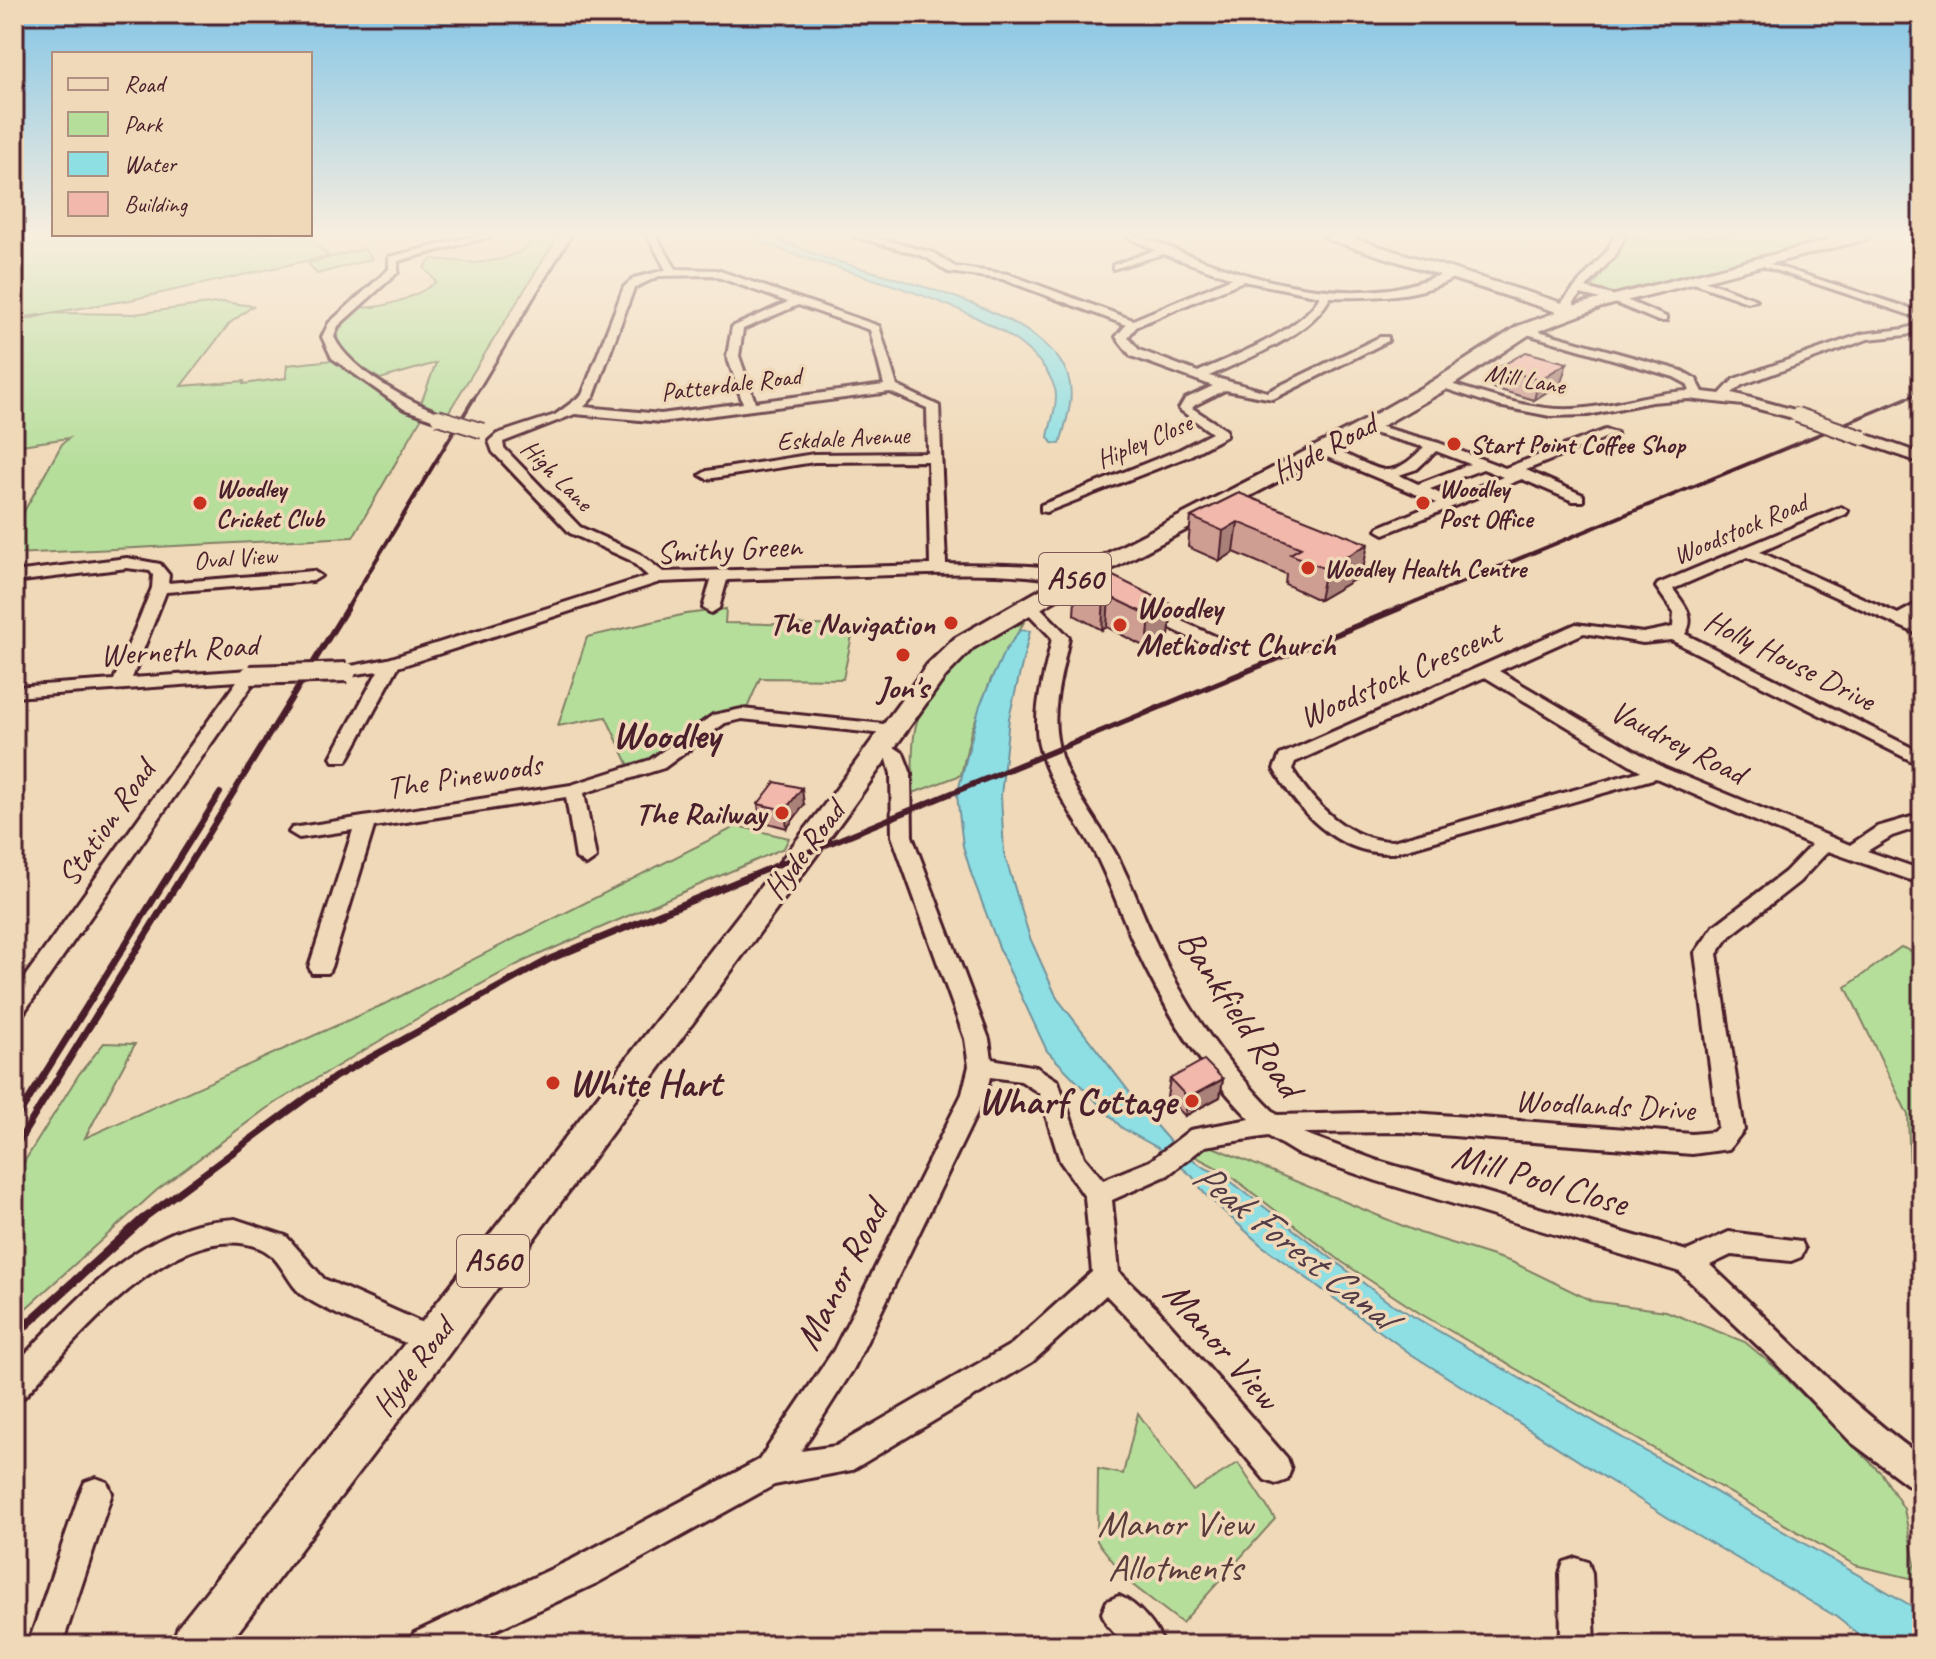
<svg xmlns="http://www.w3.org/2000/svg" width="1936" height="1659" viewBox="0 0 1936 1659" font-family="Caveat,sans-serif">
  <style>
    .green { fill: #b5de9b; stroke: #807e63; stroke-width: 2 }
    .water { fill: #8ddfe4; stroke: #72929a; stroke-width: 2 }
    .lines { fill: none; stroke-linecap: round; stroke-linejoin: round }
    .street-casing { stroke: #4a1f2b; stroke-width: 6 }
    .primary-casing { stroke: #4a1f2b; stroke-width: 6 }
    .street { fill: #f0d9b8; fill-rule: evenodd }
    .primary { fill: #f0d9b8; fill-rule: evenodd }
    .rail-far4 { stroke: #4a1f2b; stroke-width: 3 }
    .rail-far3 { stroke: #4a1f2b; stroke-width: 4 }
    .rail-far2 { stroke: #4a1f2b; stroke-width: 6 }
    .rail-far1 { stroke: #4a1f2b; stroke-width: 7 }
    .rail { stroke: #4a1f2b; stroke-width: 9 }
    .street-bridge-far1-casing { stroke: #4a1f2b; stroke-width: 18; stroke-linecap: butt }
    .street-bridge-casing { stroke: #4a1f2b; stroke-width: 24; stroke-linecap: butt }
    .street-bridge-far1 { stroke: #f0d9b8; stroke-width: 14 }
    .street-bridge { stroke: #f0d9b8; stroke-width: 18 }
    .wall { fill: #cf9e93; stroke: #4a1f2b; stroke-width: 2 }
    .shaded-wall { fill: #a98178; stroke: #4a1f2b; stroke-width: 2 }
    .building { fill: #f1b8ab; stroke: #4a1f2b; stroke-width: 2 }
    .poi-dot { fill: #c8321e; stroke: #f0d9b8; stroke-width: 3 }
    .labels { text-anchor: middle; dominant-baseline: central; stroke-width: 7; stroke-linejoin: round; paint-order: stroke }
    .far-street-label { font-size: 26px; fill: #4a1f2b; stroke: #f0d9b8 }
    .far-poi-label { font-size: 26px; font-weight: bold; fill: #4a1f2b; stroke: #f0d9b8; text-anchor: start }
    .shield { fill: #f0d9b8; stroke: #7c5755; stroke-width: 2 }
    .shield-label { font-size: 30px; font-weight: bold; fill: #4a1f2b }
    .street-label { font-size: 32px; fill: #4a1f2b; stroke: #f0d9b8 }
    .poi-label { font-size: 32px; font-weight: bold; fill: #4a1f2b; stroke: #f0d9b8; text-anchor: end }
    .near-street-label { font-size: 38px; fill: #4a1f2b; stroke: #f0d9b8 }
    .near-poi-label { font-size: 38px; font-weight: bold; fill: #4a1f2b; stroke: #f0d9b8; text-anchor: start }
    .near-park-label { font-size: 38px; fill: #5a3c3c; stroke: #f0d9b8 }
    .district-label { font-size: 40px; font-weight: bold; fill: #4a1f2b; stroke: #f0d9b8 }
    .near-water-label { font-size: 40px; font-style: italic; fill: #543c47; stroke: #f0d9b8 }
  </style>
  <rect width="100%" height="100%" fill="#f0d9b8"/>
  <filter id="ink" filterUnits="userSpaceOnUse"><feTurbulence type="fractalNoise" baseFrequency=".0125" numOctaves="2"/><feDisplacementMap in="SourceGraphic" scale="16" xChannelSelector="R" yChannelSelector="G"/><feConvolveMatrix kernelMatrix="1 2 1 2 8 2 1 2 1" color-interpolation-filters="sRGB"/></filter>
  <g filter="url(#ink)">
    <g class="green">
      <path d="M14,236h304l-4,6 14,14 -198,44 -116,19z"/>
      <path d="M540,236h18l-112,180 -26,-10 16,-43 -56,16c-37,-25 -64,-33 -21,-72 23,3 59,-11 77,-25l-12,-15 8,-8 43,4 28,-4 17,-7z"/>
      <path d="M1659,236h144l23,3 -215,56 -20,-5 36,-53 26,4z"/>
      <path d="M364,249l8,10 -55,15 -9,-11z"/>
      <path d="M223,302l30,4 -23,17 -49,63 63,-5 -1,3 43,-6 1,-13 46,-5 89,57 -69,120 -339,17v-25l48,-85 7,-6 -55,8v-124l40,-9 81,1z"/>
      <path d="M726,609l-1,14 129,3 -11,53 -83,-1 -15,35 -114,57 -25,-53 -48,9 29,-89 99,-23z"/>
      <path d="M1024,622l-33,57 -20,53 -10,43 -48,18c0,-23 -2,-46 3,-68 12,-52 63,-82 108,-103z"/>
      <path d="M737,826l52,12 -5,10 -262,114 -104,56 -151,90 -110,82 -143,129v-141l65,-104 25,-31 31,1 -50,94 304,-136z"/>
      <path d="M1901,947l21,9v223l-12,-5 -2,-59 -62,-128z"/>
      <path d="M1199,1137l14,10 207,86 92,29 80,39 74,10 79,31 31,26 106,106 22,35 14,71 -63,-15 -434,-251 -79,-52 -115,-89 -33,-17z"/>
      <path d="M1138,1413l55,78 45,-28 37,56 -93,104 -52,-40 -33,-42 1,-72 25,5z"/>
    </g>
    <g class="water">
      <path d="M748,236c32,0 51,14 81,23 63,19 202,49 235,108 14,26 3,50 -4,77l-8,-1 -4,-6c2,-13 11,-36 7,-48 -25,-85 -233,-116 -307,-153z"/>
      <path d="M1020,630l10,1 -21,87 -8,78 3,57 26,85 27,60 94,122 21,24 31,23 22,10 162,124 535,311v33h-50l-37,-29 -165,-97 -259,-165 -150,-109 -56,-51 -13,-18 -34,-28 -36,-20 -75,-77 -45,-96 -30,-79 -9,-30 -6,-51 23,-90 23,-51z"/>
    </g>
    <g class="lines">
      <defs>
        <g id="street">
          <path d="M474,236h18l-94,25v11l-60,54 -4,11c15,33 75,65 109,77l2,3 -7,4 -34,-12 -72,-51 -10,-21 7,-14 60,-54v-12z"/>
          <path d="M648,236h8l20,33 41,1 162,56 18,60 42,20 7,158c31,1 131,-2 151,18l-8,5c-63,-17 -131,-14 -196,-12 -55,2 -111,3 -166,5l-8,28 -8,5 -8,-5 8,-28 -51,2 -262,85 -49,90 -2,4h-14l-2,-4 47,-86 -37,5 -3,-4 3,-4 47,-9 260,-83 -18,-16 -60,-27 -77,-81 -4,-11 8,-7 58,-19 27,-20 42,-108 10,-9 32,-8zM712,275l76,27 -56,25 -5,29 16,47 -82,11 -77,-7 10,-11 40,-108 25,-12zM798,305l72,25 14,55 -129,17 -16,-46 4,-27zM890,392l37,16 1,45 -114,1 -107,17 -7,4 7,4 107,-17 114,-1 2,104 -267,7 -23,-18 -60,-27 -76,-79 -1,-6 72,-28 86,8z"/>
          <path d="M854,236h15l65,17 21,14 53,7 125,46 99,-42 -69,-24 -50,15v-4l42,-15 -28,-14h13c80,32 160,64 249,53 23,-3 43,-12 65,-18l5,3c-34,24 -89,24 -129,23 -18,38 -84,62 -121,79l58,16 113,-55h8v4l-115,58 -48,-9 -30,15 -3,3 34,22v6l-37,20 -143,56 -5,-1v-6l138,-55 33,-17 -33,-24 6,-10 28,-13 -82,-30 -15,-19 10,-12 -124,-46 -54,-7 -22,-15zM1243,281l77,15c-18,35 -87,60 -122,76l-59,-22 -11,-13 9,-11z"/>
          <path d="M1615,236h10l-9,18 -30,34 33,9 47,20v4h-8l-45,-19 -32,-8 -7,8 1,11 -10,-2 -3,-9 45,-51z"/>
          <path d="M1809,236h24l16,4 -5,3z"/>
          <path d="M1757,260l165,52v7l-165,-55z"/>
          <path d="M1688,277h8l61,23 -10,2 -59,-21z"/>
          <path d="M1922,323v7l-16,5 -38,4 -126,46 -10,8 70,19v6l-5,1 -54,-14 -55,-6 -37,3 -63,13 -38,1 -52,-10 -64,-21 6,-4c44,12 88,30 133,28 40,-2 77,-17 117,-18l-3,-7 -13,-7 -154,-45 -2,-2 6,-3 158,44 14,8 7,13 17,2 14,-15 128,-45 42,-5z"/>
          <path d="M1367,423l72,20 66,25 100,-38 12,3 -91,37 57,25v6h-10l-51,-22 -138,55 -7,-4 2,-3 58,-24 -122,-51c16,-12 53,18 72,18 14,0 28,-14 37,-23l-62,-17 -2,-3zM1436,451l34,13 -52,20 -19,-9 18,-6zM1483,469l20,8 -54,21 -19,-9z"/>
          <path d="M1858,435h10l54,19v9l-64,-22z"/>
          <path d="M1841,507l7,4 -2,3 -86,38 138,62 24,-13v12l-11,7 11,5v11l-175,-79 -74,32c10,14 24,28 12,45l237,119v13l-251,-126 -28,3 -59,-10 -85,38 165,97 186,77 27,-18 45,-13v12l-30,10 -25,15 55,19v14l-94,-33 -29,31 -69,54 -13,18 27,176 -15,19 -37,5 -291,-22 -98,1 75,28 309,90 42,-19 72,9 4,8 -4,8 -10,4 -60,-6 -21,10c70,65 135,137 212,192v34l-11,-4 -60,-45 -76,-80 -95,-90 -303,-91 -81,-28 -28,-17 -63,10 -37,29 -56,25 7,72 39,38 129,148 4,11 -4,11 -11,4 -11,-4 -127,-152 -32,-33 -74,67 -180,108 -78,15 -177,98 -134,62h-54l5,-12 159,-74 186,-99 75,-110 128,-256 7,-28 -4,-27 -73,-203 -1,-62 -5,-18 -14,-9 2,-4h14l15,10 8,21 1,62 77,203 3,20 44,8 22,14 26,76 19,23 47,-19 40,-31 60,-11c-47,-48 -86,-110 -114,-171 -13,-29 -24,-60 -38,-89 -19,-38 -53,-77 -60,-119 -5,-34 8,-70 14,-102l-29,-30v-6h12l34,35c-6,33 -18,69 -12,102 6,43 41,81 61,119 15,29 26,60 40,89 29,62 70,120 119,168l124,-3 291,22 21,-2 5,-5 -23,-174 19,-27 71,-54 26,-27 -155,-67 -263,75c-55,2 -93,-39 -119,-84l6,-14 296,-131 67,9 30,-6 1,-14 -18,-26 2,-3zM1485,677l156,94 -248,70c-44,0 -79,-36 -101,-72l3,-7zM990,1077l31,4 18,12 21,68 25,36 7,75 -80,72 -176,102 -35,5 53,-83 132,-274z"/>
          <path d="M127,558l33,6 9,11 -1,8 145,-12 8,5 -8,5 -147,11 -34,86 118,-8 9,5 -237,340 -8,2v-25l223,-311 -223,16v-10l100,-7 38,-92 1,-13 -3,-4 -23,-3 -113,14v-10z"/>
          <path d="M1146,605l75,34 2,4 -2,4h-12l-69,-34v-6z"/>
          <path d="M742,709l151,16 9,5 -9,5 -151,-16 -17,4 -61,45 -80,25 12,65 -10,7 -10,-7 -10,-61 -192,30 -43,140 -3,6h-16l-3,-6 44,-137 -54,8 -10,-6 3,-4 279,-43 79,-25 63,-45z"/>
          <path d="M235,1219l51,17 38,43 119,53 4,9 -4,9 -10,4 -10,-4c-35,-15 -87,-33 -118,-53 -18,-12 -23,-40 -45,-49 -85,-33 -185,93 -236,149l-10,4v-35c51,-54 109,-122 184,-142 12,-3 25,-4 37,-5z"/>
          <path d="M96,1478l11,4 5,11 -50,152h-34l52,-152 5,-11z"/>
          <path d="M1576,1558l12,4 4,12 3,71h-34l-1,-71 4,-12z"/>
          <path d="M1119,1596c19,8 37,30 45,49h-39l-18,-20 -5,-12 5,-12z"/>
        </g>
        <path id="primary" d="M1325,236h21l226,70 274,-70h23l-2,3 -265,68 -72,27 -83,55 -79,45 -281,148 -114,66 -28,29 -93,130 -404,548 -220,290h-57l7,-18 240,-300 414,-532 95,-130 28,-27 116,-66 283,-146 79,-45 85,-55 39,-14 -230,-73z"/>
      </defs>
      <use href="#street" class="street-casing"/>
      <use href="#primary" class="primary-casing"/>
      <use href="#street" class="street"/>
      <use href="#primary" class="primary"/>
      <g class="rail-far4">
        <path d="M473,400l99,-164"/>
        <path d="M1902,400l20,-8"/>
      </g>
      <g class="rail-far3">
        <path d="M346,610l128,-212"/>
        <path d="M1395,610l512,-212"/>
      </g>
      <g class="rail-far2">
        <path d="M167,878l53,-85"/>
        <path d="M181,878l166,-270"/>
        <path d="M746,878l654,-270"/>
      </g>
      <g class="rail-far1">
        <path d="M14,1123l154,-247"/>
        <path d="M14,1149l168,-273"/>
        <path d="M140,1221l195,-144 215,-118 201,-83"/>
      </g>
      <path class="rail" d="M14,1336l129,-117"/>
      <defs>
        <g id="street-bridge-far1">
          <path d="M1797,415l66,23"/>
          <path d="M438,417l45,14"/>
        </g>
        <path id="street-bridge" d="M250,675l97,-3"/>
      </defs>
      <use href="#street-bridge-far1" class="street-bridge-far1-casing"/>
      <use href="#street-bridge" class="street-bridge-casing"/>
      <use href="#street-bridge-far1" class="street-bridge-far1"/>
      <use href="#street-bridge" class="street-bridge"/>
    </g>
    <g class="wall">
      <path d="M1498,368l63,15 -27,17 -41,-12z"/>
      <path d="M1239,493l123,82 -43,25 -34,-16 1,-10 -52,-22 -14,9 -32,-14 3,-30z"/>
      <path d="M1078,579l94,26 -3,31 -22,12 -40,-21 -5,3 -28,-15 2,-31 2,-1z"/>
      <path d="M758,804l46,1 -17,23 -27,-7z"/>
      <path d="M1170,1079h53l-3,18 -35,19 -18,-19z"/>
    </g>
    <g class="shaded-wall">
      <path d="M1567,363l-6,20 -27,17 5,-20z"/>
      <path d="M1238,522l-4,30 -14,9 3,-30z"/>
      <path d="M1368,544l-6,31 -43,25 6,-31z"/>
      <path d="M1109,596l-2,31 -5,3 2,-32z"/>
      <path d="M1172,605l-3,31 -22,12 3,-32z"/>
      <path d="M802,788l2,17 -17,23 -2,-18z"/>
      <path d="M1223,1079l-3,18 -35,19 3,-18z"/>
    </g>
    <g class="building">
      <path d="M1526,352l41,11 -28,17 -41,-12z"/>
      <path d="M1239,493l129,51 -43,25 -35,-15 11,-6 -63,-26 -15,9 -32,-14z"/>
      <path d="M1099,569l73,36 -22,11 -41,-20 -5,2 -28,-14 6,-3 -4,-2z"/>
      <path d="M775,782l27,6 -17,22 -27,-6z"/>
      <path d="M1204,1060l19,19 -35,19 -18,-19z"/>
    </g>
  </g>
  <linearGradient id="sky" x2="0" y2="1"><stop stop-color="#83c5e6"/><stop offset="0.5" stop-color="#f8eedf"/><stop offset="1" stop-color="#f8eedf" stop-opacity="0"/></linearGradient>
  <rect width="1936" height="468" fill="url(#sky)"/>
  <g class="poi-dot">
    <circle cx="1454" cy="444" r="8"/>
    <circle cx="200" cy="503" r="8"/>
    <circle cx="1423" cy="503" r="8"/>
    <circle cx="1308" cy="568" r="8"/>
    <circle cx="951" cy="623" r="8"/>
    <circle cx="1120" cy="625" r="8"/>
    <circle cx="903" cy="655" r="8"/>
    <circle cx="782" cy="813" r="8"/>
    <circle cx="553" cy="1083" r="8"/>
    <circle cx="1192" cy="1101" r="8"/>
  </g>
  <g class="labels">
    <g class="far-street-label">
      <text transform="translate(1525 379) rotate(10)">Mill Lane</text>
      <text transform="translate(731 384) rotate(-7)">Patterdale Road</text>
      <text transform="translate(843 438) rotate(-3)">Eskdale Avenue</text>
      <text transform="translate(1144 441) rotate(-23)">Hipley Close</text>
      <text transform="translate(557 475) rotate(45)">High Lane</text>
      <text transform="translate(1740 529) rotate(-23)">Woodstock Road</text>
      <text transform="translate(235 558) rotate(-4)">Oval View</text>
    </g>
    <g class="far-poi-label">
      <text x="1470" y="444">Start Point Coffee Shop</text>
      <text x="216" y="488">Woodley<tspan x="216" dy="30">Cricket Club</tspan></text>
      <text x="1439" y="488">Woodley<tspan x="1439" dy="30">Post Office</tspan></text>
      <text x="1324" y="568">Woodley Health Centre</text>
    </g>
    <g class="shield">
      <rect x="1039" y="553" width="72" height="52" rx="6"/>
      <rect x="457" y="1235" width="72" height="52" rx="6"/>
    </g>
    <g class="shield-label">
      <text x="1075" y="579">A560</text>
      <text x="493" y="1261">A560</text>
    </g>
    <g class="street-label">
      <text transform="translate(1324 448) rotate(-28)">Hyde Road</text>
      <text transform="translate(729 549) rotate(-3)">Smithy Green</text>
      <text transform="translate(179 650) rotate(-4)">Werneth Road</text>
      <text transform="translate(1790 660) rotate(27)">Holly House Drive</text>
      <text transform="translate(1400 675) rotate(-24)">Woodstock Crescent</text>
      <text transform="translate(1678 742) rotate(27)">Vaudrey Road</text>
      <text transform="translate(464 776) rotate(-9)">The Pinewoods</text>
      <text transform="translate(106 823) rotate(-55)">Station Road</text>
      <text transform="translate(804 850) rotate(-53)">Hyde Road</text>
      <text transform="translate(1605 1105) rotate(3)">Woodlands Drive</text>
      <text transform="translate(413 1367) rotate(-53)">Hyde Road</text>
    </g>
    <g class="poi-label">
      <text x="1136" y="607" text-anchor="start">Woodley<tspan x="1136" dy="37">Methodist Church</tspan></text>
      <text x="935" y="623">The Navigation</text>
      <text x="903" y="687" text-anchor="middle">Jon's</text>
      <text x="766" y="813">The Railway</text>
    </g>
    <g class="near-street-label">
      <text transform="translate(1240 1013) rotate(56)">Bankfield Road</text>
      <text transform="translate(1540 1179) rotate(16)">Mill Pool Close</text>
      <text transform="translate(841 1275) rotate(-63)">Manor Road</text>
      <text transform="translate(1222 1345) rotate(49)">Manor View</text>
    </g>
    <g class="near-poi-label">
      <text x="569" y="1083">White Hart</text>
      <text x="1176" y="1101" text-anchor="end">Wharf Cottage</text>
    </g>
    <g class="near-park-label">
      <text x="1175" y="1523">Manor View<tspan x="1175" dy="44">Allotments</tspan></text>
    </g>
    <g class="district-label">
      <text x="666" y="735">Woodley</text>
    </g>
    <g class="near-water-label">
      <text transform="translate(1294 1245) rotate(38)">Peak Forest Canal</text>
    </g>
  </g>
  <rect width="1936" height="1659" fill="none" stroke="#f0d9b8" stroke-width="48"/>
  <rect x="24" y="24" width="1888" height="1611" fill="none" stroke="#4a1f2b" stroke-width="3" filter="url(#ink)"/>
  <rect x="52" y="52" width="260" height="184" fill="#f0d9b8" stroke="#ae8f80" stroke-width="2"/>
  <rect x="68" y="78" width="40" height="12" fill="#f0d9b8" stroke="#ae8f80" stroke-width="2"/>
  <text x="124" y="92" font-size="24" fill="#4a1f2b">Road</text>
  <rect x="68" y="112" width="40" height="24" fill="#b5de9b" stroke="#ae8f80" stroke-width="2"/>
  <text x="124" y="132" font-size="24" fill="#4a1f2b">Park</text>
  <rect x="68" y="152" width="40" height="24" fill="#8ddfe4" stroke="#ae8f80" stroke-width="2"/>
  <text x="124" y="172" font-size="24" fill="#4a1f2b">Water</text>
  <rect x="68" y="192" width="40" height="24" fill="#f1b8ab" stroke="#ae8f80" stroke-width="2"/>
  <text x="124" y="212" font-size="24" fill="#4a1f2b">Building</text>
</svg>
